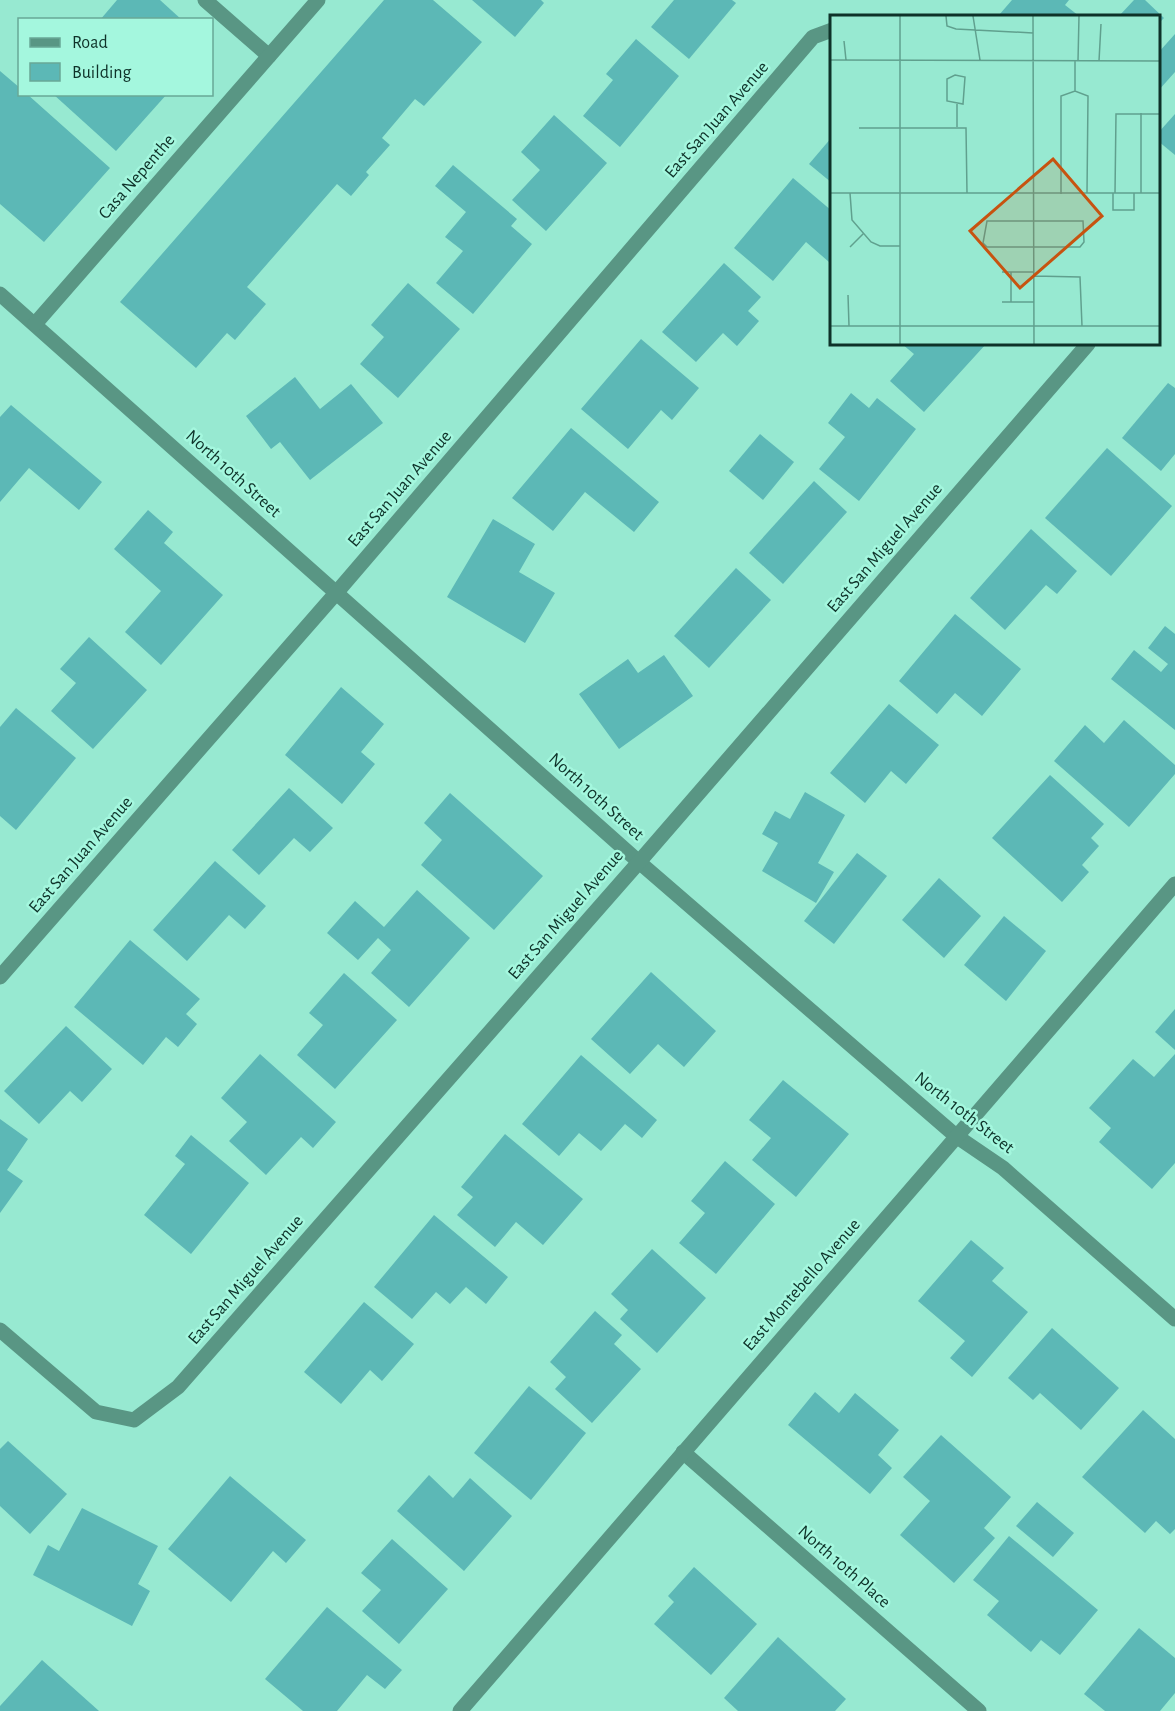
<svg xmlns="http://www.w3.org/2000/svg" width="1175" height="1711" viewBox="0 0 1175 1711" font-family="'Alegreya Sans',sans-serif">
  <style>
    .building { fill: #5cb8b6 }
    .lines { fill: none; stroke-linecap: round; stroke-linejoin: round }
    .minor { stroke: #599684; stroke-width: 15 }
    .labels { text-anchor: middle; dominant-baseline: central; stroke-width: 5; stroke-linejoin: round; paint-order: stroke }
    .street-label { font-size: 18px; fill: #0e3229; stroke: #a4f7de }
    .inset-road { fill: none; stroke: #60a08e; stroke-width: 1.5 }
    .view { fill: #c75310; fill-opacity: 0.15; stroke: #c75310; stroke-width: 3 }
    .inset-edge { fill: none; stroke: #0e3229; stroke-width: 3 }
  </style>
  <rect width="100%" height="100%" fill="#97e9d1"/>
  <g class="building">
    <path d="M117,0h43l22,20h-82z"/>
    <path d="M384,0h49l49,42 -58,64 -9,-7 -33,39 8,7 -24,27 3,3 -18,21 -14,-12 -90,103 19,17 -31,36 -8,-7 -31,35 -76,-66z"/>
    <path d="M472,0h69l3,3 -29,34z"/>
    <path d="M674,0h58l4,3 -47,56 -38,-32z"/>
    <path d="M1012,0h57l-4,5 14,11h-78l-2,-1z"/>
    <path d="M1134,0h11l19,18 -6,6v-8h-39z"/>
    <path d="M1175,34v38l-17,19v-38z"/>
    <path d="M636,39l43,37 -59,71 -37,-31 30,-36 -7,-6z"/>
    <path d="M0,71l20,17v6h7l83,74 -66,74 -44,-38z"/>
    <path d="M53,94h114l-51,57z"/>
    <path d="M1175,114v41l-17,-14v-8z"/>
    <path d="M554,115l53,48 -61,68 -34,-31 28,-30 -19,-18z"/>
    <path d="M832,137v46l-23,-19z"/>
    <path d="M453,165l64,54 -6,7 21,18 -59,70 -37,-31 27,-32 -18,-14 21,-25 -31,-26z"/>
    <path d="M793,178l39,33v48l-3,3 -23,-20 -33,39 -39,-33z"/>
    <path d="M724,263l37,34 -13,14 11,10 -22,25 -14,-13 -27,29 -34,-30z"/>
    <path d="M408,283l52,46 -62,69 -38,-34 24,-27 -13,-12z"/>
    <path d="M641,339l58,49 -27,32 -11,-10 -33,39 -47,-40z"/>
    <path d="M902,344h84l-62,68 -34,-31 24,-27z"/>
    <path d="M295,377l25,32 31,-25 32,39 -73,57 -30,-38 -9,7 -25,-33z"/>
    <path d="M1168,383l7,5v66l-14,17 -39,-33z"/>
    <path d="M851,393l18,15 8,-10 39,31 -57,72 -40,-32 26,-32 -17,-14z"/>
    <path d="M11,405l91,77 -23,28 -50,-42 -29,34v-85z"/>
    <path d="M571,428l88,74 -25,30 -49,-40 -32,39 -41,-33z"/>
    <path d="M760,434l34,28 -31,38 -34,-29z"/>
    <path d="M1107,448l65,58 -61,70 -66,-58z"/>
    <path d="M814,481l33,31 -64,72 -34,-31z"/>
    <path d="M148,510l25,22 -9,11 59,52 -62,70 -36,-33 36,-41 -47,-42z"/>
    <path d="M493,519l42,25 -16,28 36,21 -30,50 -78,-46z"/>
    <path d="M1031,529l46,42 -20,23 -11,-9 -41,45 -35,-32z"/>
    <path d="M736,568l35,32 -62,68 -35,-32z"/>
    <path d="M955,614l66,55 -39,47 -27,-23 -18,21 -38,-33z"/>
    <path d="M1165,626l10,8v96l-64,-51 23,-29 27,22 7,-8 -20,-16z"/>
    <path d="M89,637l58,53 -54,59 -42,-38 25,-28 -16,-14z"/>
    <path d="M664,655l29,41 -74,53 -40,-55 49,-35 10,14z"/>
    <path d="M341,687l43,37 -23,28 14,12 -33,40 -57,-49z"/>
    <path d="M889,704l50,41 -33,39 -15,-13 -26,32 -35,-30z"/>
    <path d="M16,708l60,50 -60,72 -16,-14v-89z"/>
    <path d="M1124,720l51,45v9l-46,53 -75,-66 31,-36 19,18z"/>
    <path d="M1050,775l54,49 -13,14 8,8 -17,19 7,7 -27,30 -70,-64z"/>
    <path d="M289,788l44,40 -23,24 -16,-14 -35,37 -27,-25z"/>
    <path d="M805,792l40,23 -27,48 16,9 -18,31 -54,-32 16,-28 -16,-9 13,-23 15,8z"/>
    <path d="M450,793l93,83 -49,54 -73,-65 21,-25 -18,-17z"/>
    <path d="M857,853l30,23 -53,68 -30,-23z"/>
    <path d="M215,861l51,45 -21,23 -16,-14 -42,46 -34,-31z"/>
    <path d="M939,878l42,38 -37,42 -42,-38z"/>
    <path d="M417,890l53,48 -61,69 -38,-34 20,-23 -13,-12 -20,22 -31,-27 28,-32 29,26z"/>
    <path d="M1004,916l42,35 -40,50 -42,-36z"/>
    <path d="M130,940l70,59 -14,15 11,10 -19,23 -12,-10 -23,28 -69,-58z"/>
    <path d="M651,972l65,59 -32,36 -26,-23 -28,30 -39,-35z"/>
    <path d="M344,973l53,47 -62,69 -38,-34 26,-30 -14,-12z"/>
    <path d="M1175,1009v41l-20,-18z"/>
    <path d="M66,1026l46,43 -30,33 -12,-11 -31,33 -35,-33z"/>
    <path d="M260,1054l76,68 -23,26 -12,-11 -35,38 -37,-34 18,-19 -26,-24z"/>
    <path d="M1175,1054v109l-23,26 -53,-47 12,-14 -22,-20 44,-49 21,18z"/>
    <path d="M581,1055l76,65 -15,18 -17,-14 -24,27 -22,-18 -20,23 -37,-32z"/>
    <path d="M783,1080l66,54 -53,63 -44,-37 19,-22 -22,-18z"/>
    <path d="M0,1119l28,20 -21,31 16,11 -23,32z"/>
    <path d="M505,1134l78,65 -40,46 -27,-23 -21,25 -38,-32 16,-18 -12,-10z"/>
    <path d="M191,1135l58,48 -58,71 -47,-39 41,-51 -10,-8z"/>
    <path d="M725,1161l50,43 -59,70 -37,-31 26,-30 -14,-12z"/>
    <path d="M434,1215l74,62 -22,27 -20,-17 -16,17 -14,-12 -24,27 -38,-32z"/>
    <path d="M971,1240l33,28 -12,13 36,31 -56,65 -22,-19 15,-17 -47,-40z"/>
    <path d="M652,1249l54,49 -49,55 -37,-34 8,-9 -17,-16z"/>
    <path d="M364,1302l50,42 -32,37 -12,-11 -29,34 -37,-32z"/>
    <path d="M595,1311l27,24 -8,9 27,25 -49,54 -37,-34 11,-12 -16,-15z"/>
    <path d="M1052,1328l67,60 -38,42 -41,-37 -7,7 -25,-22z"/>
    <path d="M529,1386l57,47 -55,67 -57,-47z"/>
    <path d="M815,1392l24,21 16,-20 44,37 -21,25 14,13 -22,26 -82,-69z"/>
    <path d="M1143,1410l32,29v90l-5,5 -14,-13 -11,12 -63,-56z"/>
    <path d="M941,1435l70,62 -27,31 11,10 -41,45 -54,-48 30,-34 -27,-24z"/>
    <path d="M8,1441l59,53 -37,40 -30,-28v-57z"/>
    <path d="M429,1475l24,23 17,-20 42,38 -48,55 -67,-60z"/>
    <path d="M230,1476l76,64 -20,23 -13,-12 -42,51 -63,-53z"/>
    <path d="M1037,1502l37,31 -21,24 -37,-31z"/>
    <path d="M82,1508l76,38 -20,38 12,7 -18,35 -99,-51 15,-30 11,6z"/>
    <path d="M1009,1536l89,74 -38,45 -19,-15 -10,12 -44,-37 12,-14 -26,-21z"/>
    <path d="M392,1539l56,50 -49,55 -37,-33 19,-21 -20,-17z"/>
    <path d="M694,1567l63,57 -46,51 -57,-51 20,-22 -6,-6z"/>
    <path d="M327,1607l75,63 -17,19 -18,-14 -30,36h-34l-38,-32z"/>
    <path d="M1139,1628l36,30v35l-15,18h-55l-21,-17z"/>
    <path d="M778,1637l68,62 -11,12h-97l-14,-13z"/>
    <path d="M42,1660l57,51h-99v-5z"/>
  </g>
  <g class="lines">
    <g class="minor">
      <path d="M205,0l64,56"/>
      <path d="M0,294l639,568 317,274 47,32 172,151"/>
      <path d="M35,324l283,-324"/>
      <path d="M0,977l337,-385 476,-555 19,-7"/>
      <path d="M0,1330l96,82 38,8 44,-33 461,-525 449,-518"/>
      <path d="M683,1452l296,259"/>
      <path d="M460,1711l715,-827"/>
    </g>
  </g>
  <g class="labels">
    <g class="street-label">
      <text transform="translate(717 120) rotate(-49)">East San Juan Avenue</text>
      <text transform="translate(137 177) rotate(-49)">Casa Nepenthe</text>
      <text transform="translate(233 474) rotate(42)">North 10th Street</text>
      <text transform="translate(400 489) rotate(-49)">East San Juan Avenue</text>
      <text transform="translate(885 548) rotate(-49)">East San Miguel Avenue</text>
      <text transform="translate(596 797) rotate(42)">North 10th Street</text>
      <text transform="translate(81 855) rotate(-49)">East San Juan Avenue</text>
      <text transform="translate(566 915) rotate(-49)">East San Miguel Avenue</text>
      <text transform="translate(964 1113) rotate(38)">North 10th Street</text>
      <text transform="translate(246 1280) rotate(-49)">East San Miguel Avenue</text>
      <text transform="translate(802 1285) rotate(-49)">East Montebello Avenue</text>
      <text transform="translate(844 1567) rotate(41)">North 10th Place</text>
    </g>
  </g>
  <g transform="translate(830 15)">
    <rect width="330" height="330" fill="#97e9d1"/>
    <path class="inset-road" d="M70,1v328M116,1l1,10 9,3 77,4M143,1l7,44M203,1l1,328M14,26l2,19M0,45l330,1M245,46v30M248,46l1,-45M269,46l2,-37M125,60l10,2 -2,27 -16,-3v-22zM127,89v23M29,113h107l1,65M0,178h330M20,178l2,27 19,22 9,4h20M283,178v17h21v-17M285,178l1,-79h44M311,178v-80M231,179v-98l14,-5 13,5 -1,97M157,206h96l1,21 -4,5h-93l-4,-4zM20,232l14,-14M172,257h32M181,257v30M204,261l46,1 2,49M18,280l1,31M172,287h32M0,311h330"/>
    <path class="view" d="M223,144l49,57 -82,72 -50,-57z"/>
    <rect width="330" height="330" class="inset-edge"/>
  </g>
  <rect x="18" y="18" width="195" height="78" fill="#a4f7de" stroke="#68a896" stroke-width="1.5"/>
  <rect x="30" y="38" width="30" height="9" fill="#599684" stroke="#68a896" stroke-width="1.5"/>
  <text x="72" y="48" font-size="18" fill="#0e3229">Road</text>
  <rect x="30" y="63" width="30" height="18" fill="#5cb8b6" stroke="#68a896" stroke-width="1.5"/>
  <text x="72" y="78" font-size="18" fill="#0e3229">Building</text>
</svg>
